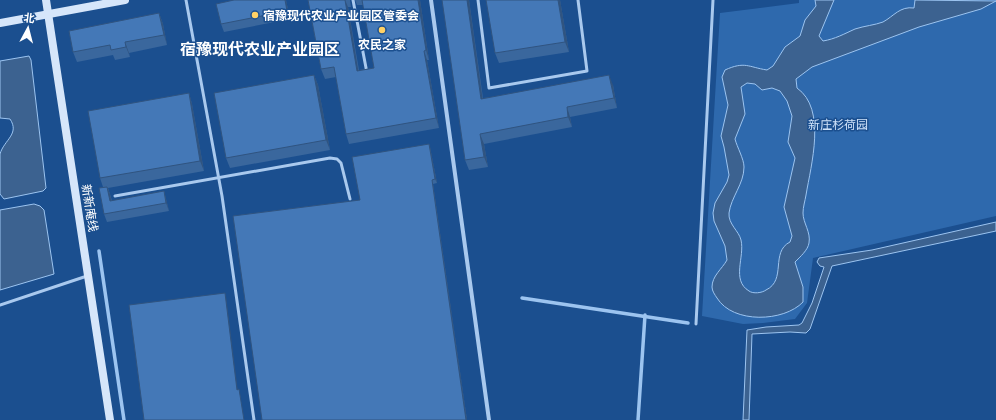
<svg xmlns="http://www.w3.org/2000/svg" width="996" height="420" viewBox="0 0 996 420" font-family="Montserrat,'Noto Sans SC',sans-serif">
  <style>
    .green { fill: #2e69ad }
    .water { fill: #3c6290; stroke: #9cc4f0; fill-rule: evenodd }
    .lines { fill: none; stroke-linecap: round; stroke-linejoin: round }
    .stream { stroke: #9cc4f0; stroke-width: 3.5 }
    .lane { stroke: #a9c9ee; stroke-width: 3 }
    .street { stroke: #a9c9ee; stroke-width: 4 }
    .secondary { stroke: #d6e6fa; stroke-width: 8 }
    .wall { fill: #3a679d }
    .shaded-wall { fill: #305480 }
    .building { fill: #4478b7; stroke: #305480 }
    .poi-dot { fill: #ffd166; stroke: #1b4f8f; stroke-width: 1.5 }
    .labels { text-anchor: middle; dominant-baseline: central; stroke-width: 3; stroke-linejoin: round; paint-order: stroke }
    .poi-label { font-size: 12px; font-weight: bold; fill: #fff; stroke: #1b4f8f; text-anchor: start }
    .park-label { font-size: 12px; fill: #cfe3fa; stroke: #1b4f8f }
    .street-label { font-size: 12px; fill: #fff; stroke: #1b4f8f }
    .district-label { font-size: 16px; font-weight: bold; fill: #fff; stroke: #1b4f8f }
  </style>
  <rect width="100%" height="100%" fill="#1b4f8f"/>
  <path class="green" d="M799,0h197v216l-183,42 -6,45 -12,16 -32,4 -20,1 -41,-8 18,-303 79,-10z"/>
  <g class="water">
    <path d="M815,0h19l-15,36 4,5c12,-2 21,-7 32,-12 9,-3 20,-4 28,-7 11,-6 17,-16 31,-14l1,-8 81,1 -15,8 -62,18 -107,40 -16,12 1,9c30,21 14,77 9,107 -1,6 -3,12 -3,18 0,10 8,19 6,30 -1,7 -9,14 -14,19l8,25v15c-19,20 -70,22 -86,-4 -2,-3 -5,-7 -5,-11 0,-11 10,-18 15,-27l-2,-14 -11,-25 -1,-8 2,-10 12,-21 2,-7 -5,-28 -3,-11 7,-31 -6,-28 3,-7c20,-9 23,-3 42,0l6,-4 12,-19 15,-11 5,-16 11,-14zM747,83l8,1 7,6 10,-2 8,3 7,10 5,15 -4,26 7,16 -11,49 8,29 -2,6c-20,10 -3,38 -24,48 -4,3 -13,4 -17,1 -18,-11 -4,-34 -8,-51 -2,-9 -13,-16 -12,-27 2,-16 15,-29 15,-46 0,-8 -7,-20 -9,-28l10,-25 -4,-27z"/>
    <path d="M29,56l2,4 15,128 -3,3 -39,8 -4,-5v-40c4,-14 20,-20 10,-35l-10,-1v-57z"/>
    <path d="M34,204l6,2 4,4 10,64 -54,16v-80z"/>
    <path d="M996,222v9l-164,35 -22,63 -4,4 -16,-1 -38,2 -3,86h-6l4,-90 19,-3 33,-2 3,-2 10,-20 12,-36 -4,-1 -3,-4 2,-4 53,-8z"/>
  </g>
  <g class="lines">
    <g class="stream">
      <path d="M99,251l25,169"/>
      <path d="M522,298l166,25"/>
      <path d="M638,420l7,-105"/>
    </g>
    <g class="lane">
      <path d="M186,0l36,196 32,224"/>
      <path d="M353,0l14,73"/>
      <path d="M478,0l11,88 98,-17 -9,-71"/>
      <path d="M115,196l215,-38 7,1 4,4 9,36"/>
      <path d="M0,305l87,-29"/>
      <path d="M696,324l17,-324"/>
    </g>
    <path class="street" d="M431,0l58,420"/>
    <g class="secondary">
      <path d="M46,0l64,420"/>
      <path d="M0,23l125,-23"/>
    </g>
  </g>
  <g class="wall">
    <path d="M234,0h52l4,19 -66,13 -3,-8z"/>
    <path d="M308,0h42l1,7h-3l11,63 15,-2 -11,-63h-6l-2,-5h65l9,60h-2l12,68 -90,16 -3,-10 -10,-57 -11,2 -4,-10z"/>
    <path d="M469,0l14,98 130,-13 4,23 -47,9 2,10 -88,17 4,23 -19,3 -4,-10z"/>
    <path d="M488,0h72l9,52 -70,11 -4,-10z"/>
    <path d="M159,13l4,11 4,21 -38,8 1,4 -15,3 -2,-5 -36,7 -4,-10z"/>
    <path d="M314,75l4,10 12,65 -100,18 -4,-10z"/>
    <path d="M189,93l3,11 12,67 -96,17 2,6 2,7 52,-10 5,20 -62,11 -3,-8 -1,-27 -3,-9z"/>
    <path d="M429,144l1,3 7,36 -4,1 34,236h-205l98,-220z"/>
  </g>
  <g class="shaded-wall">
    <path d="M285,0h1l4,19 -3,-8z"/>
    <path d="M345,0l3,7 12,74 -3,-10z"/>
    <path d="M418,0h2l9,60 -3,-10z"/>
    <path d="M467,0h2l15,109 -3,-10z"/>
    <path d="M558,0h2l9,52 -4,-10z"/>
    <path d="M159,13l4,11 4,21 -3,-10z"/>
    <path d="M125,42l4,11 1,4 -4,-10z"/>
    <path d="M424,51l3,9 12,68 -3,-10z"/>
    <path d="M314,75l4,10 12,65 -4,-10z"/>
    <path d="M609,75l4,10 4,23 -3,-10z"/>
    <path d="M189,93l3,11 12,67 -4,-10z"/>
    <path d="M567,107l3,10 2,10 -4,-10z"/>
    <path d="M480,134l4,10 4,23 -4,-10z"/>
    <path d="M429,144l1,3 7,36 -2,-4z"/>
    <path d="M432,180l1,4 34,236h-1z"/>
    <path d="M107,187l3,7 3,15 -3,-8z"/>
    <path d="M164,191l5,20 -3,-8z"/>
    <path d="M225,293l1,3 12,96 -1,-2z"/>
  </g>
  <g class="building">
    <path d="M234,0h51l2,11 -66,13 -5,-20z"/>
    <path d="M308,0h37l12,71 17,-3 -12,-68h56l8,50 -2,1 12,67 -90,16 -12,-67 -13,2z"/>
    <path d="M442,0h25l14,99 128,-24 5,23 -47,9 1,10 -88,17 4,23 -19,3z"/>
    <path d="M486,0h72l7,42 -70,11z"/>
    <path d="M159,13l5,22 -39,7 1,5 -15,3 -1,-5 -37,7 -4,-21z"/>
    <path d="M314,75l12,65 -100,18 -12,-65z"/>
    <path d="M189,93l11,68 -100,17 -12,-67z"/>
    <path d="M429,144l6,35 -3,1 6,43 28,197h-204l-29,-204 127,-16 -8,-43z"/>
    <path d="M107,187l3,14 54,-10 2,12 -62,11 -5,-26z"/>
    <path d="M225,293l12,97 2,-1 5,31h-100l-15,-115z"/>
  </g>
  <g class="poi-dot">
    <circle cx="255" cy="15" r="4"/>
    <circle cx="382" cy="30" r="4"/>
  </g>
  <g class="labels">
    <g class="poi-label">
      <text x="263" y="15">宿豫现代农业产业园区管委会</text>
      <text x="382" y="44" text-anchor="middle">农民之家</text>
    </g>
    <g class="park-label">
      <text x="838" y="124">新庄杉荷园</text>
    </g>
    <g class="street-label">
      <text transform="translate(90 208) rotate(81)">新新庵线</text>
    </g>
    <g class="district-label">
      <text x="260" y="49">宿豫现代农业产业园区</text>
    </g>
  </g>
  <g transform="translate(28 28) rotate(7)" stroke="#1b4f8f" stroke-width="3" paint-order="stroke">
  <path d="M0-3L7 15L0 10L-7 15Z" fill="#ffffff"/>
  <text y="-6" font-size="11" font-weight="bold" text-anchor="middle" fill="#ffffff">北</text>
  </g>
</svg>
